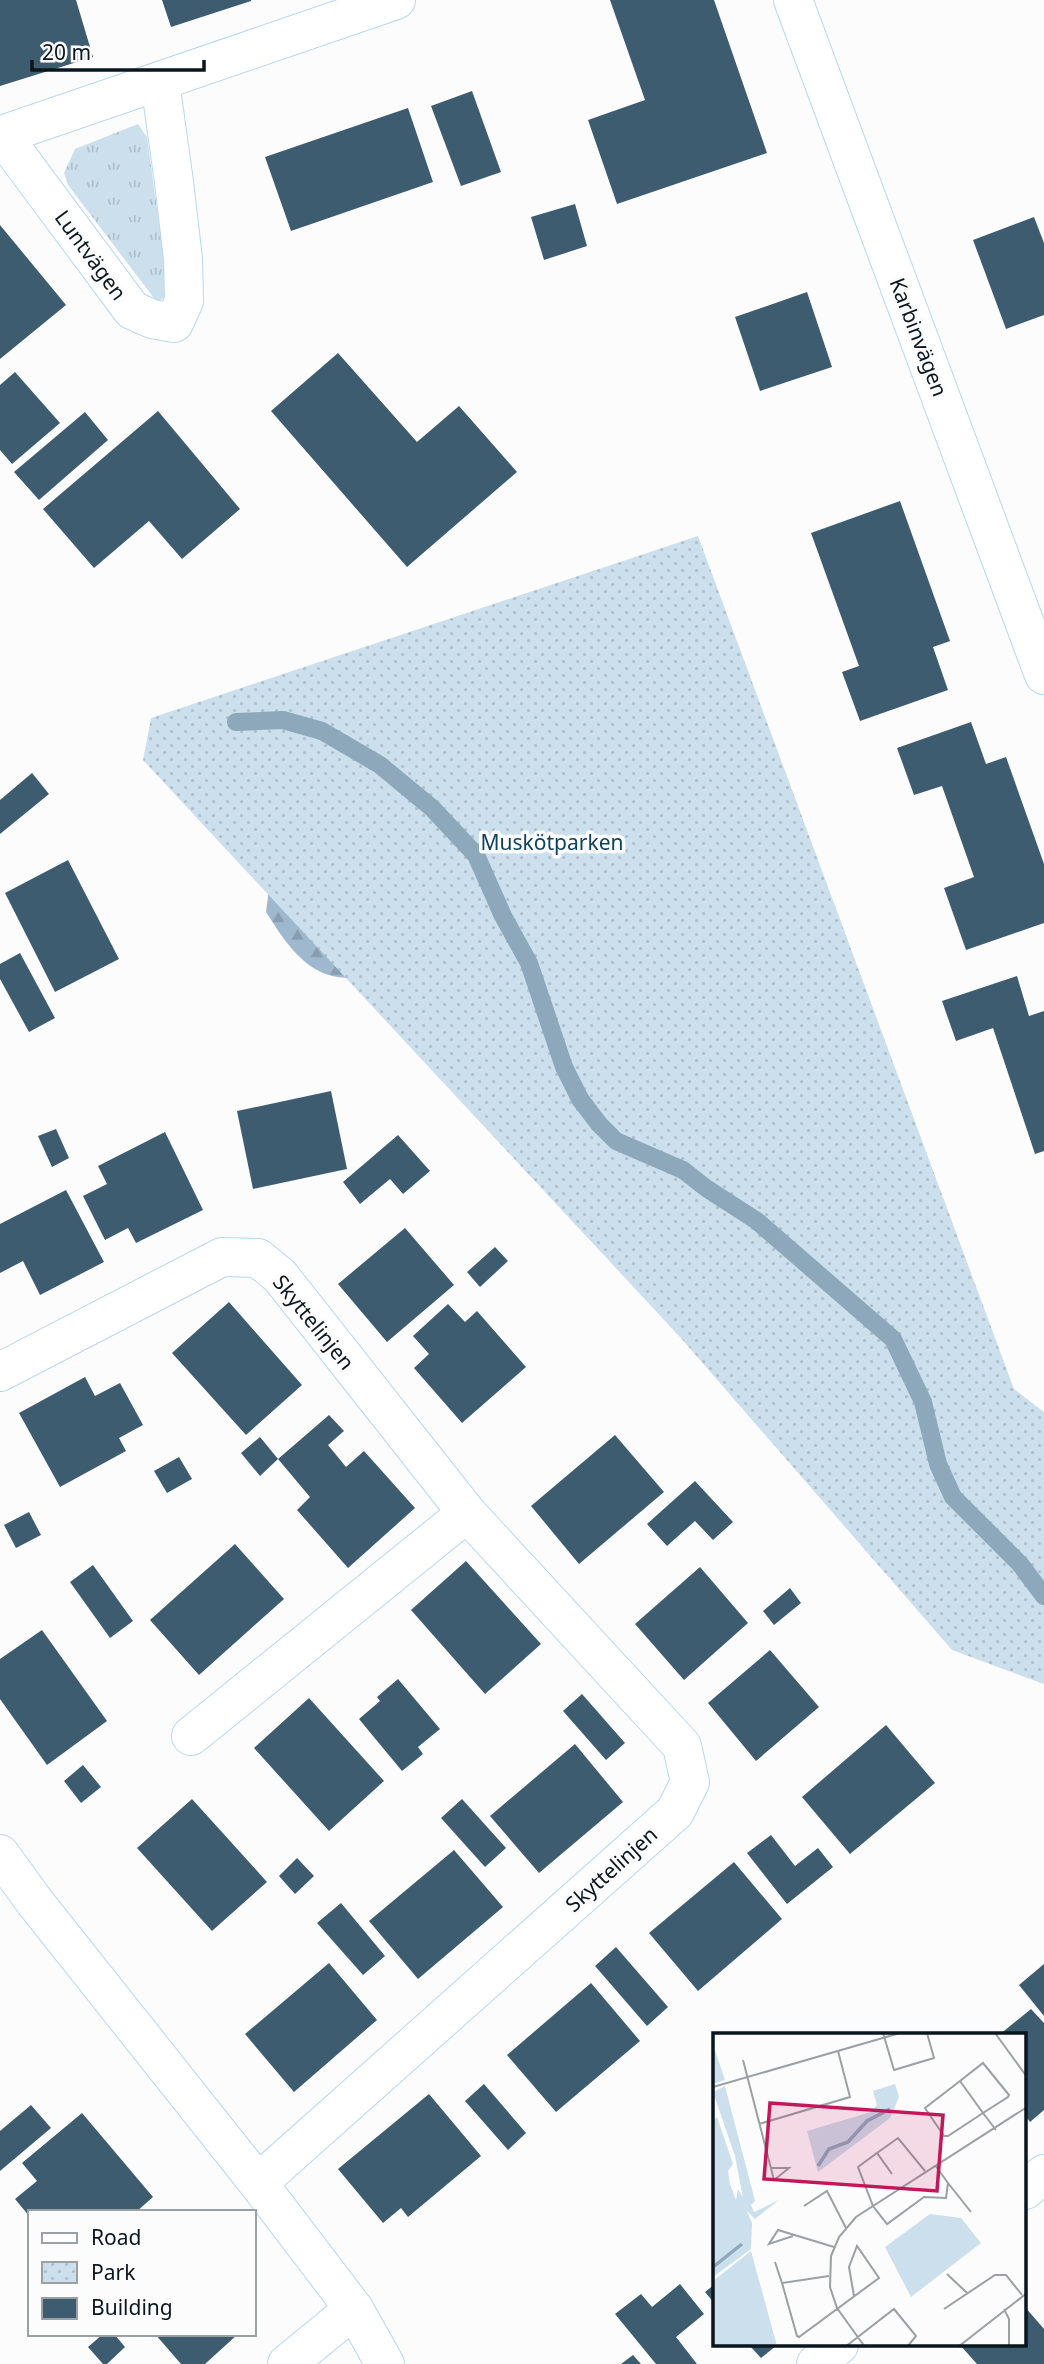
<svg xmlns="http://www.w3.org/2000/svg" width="1044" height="2364" viewBox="0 0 1044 2364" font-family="'Noto Sans',sans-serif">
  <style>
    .grass { fill: url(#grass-tufts) }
    .forest { fill: url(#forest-firs) }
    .park { fill: url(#park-dots) }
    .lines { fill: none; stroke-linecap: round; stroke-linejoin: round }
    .stream { stroke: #8da8bb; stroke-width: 18 }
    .building { fill: #3e5c70 }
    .minor-casing { stroke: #b6d8ef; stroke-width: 40 }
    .minor { stroke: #fff; stroke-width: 38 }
    .labels { text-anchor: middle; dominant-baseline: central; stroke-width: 7; stroke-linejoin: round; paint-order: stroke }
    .street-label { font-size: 21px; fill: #09161e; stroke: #fcfcfc }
    .park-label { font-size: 21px; fill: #0f415d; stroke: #fcfcfc }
    .inset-river { fill: none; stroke: #8da8bb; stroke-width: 3.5 }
    .inset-road { fill: none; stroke: #9ba0a3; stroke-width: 2 }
    .view { fill: #c2185b; fill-opacity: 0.15; stroke: #c2185b; stroke-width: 3.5 }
    .inset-edge { fill: none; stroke: #09161e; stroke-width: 3.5 }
  </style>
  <defs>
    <pattern id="grass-tufts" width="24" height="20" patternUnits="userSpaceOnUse" patternTransform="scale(1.75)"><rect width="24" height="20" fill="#ccdfed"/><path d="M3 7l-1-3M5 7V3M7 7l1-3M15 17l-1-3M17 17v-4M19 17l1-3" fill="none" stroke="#aebfcb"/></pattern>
    <pattern id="forest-firs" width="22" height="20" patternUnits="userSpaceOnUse" patternTransform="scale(1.75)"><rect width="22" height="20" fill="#9eb9cd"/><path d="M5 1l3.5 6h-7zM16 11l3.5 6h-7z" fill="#879eb0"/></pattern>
    <pattern id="park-dots" width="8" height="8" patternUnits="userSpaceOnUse" patternTransform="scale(1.75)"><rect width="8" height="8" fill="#ccdfed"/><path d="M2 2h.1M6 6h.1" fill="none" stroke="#aebfcb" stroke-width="1.8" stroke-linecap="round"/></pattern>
  </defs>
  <rect width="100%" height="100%" fill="#fcfcfc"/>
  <path class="grass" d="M138,124l9,13 22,158 -12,7 -89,-117 -4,-12 11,-24z"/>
  <path class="forest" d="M269,889l91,89c-9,0 -19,0 -28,-2 -31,-8 -50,-39 -66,-64z"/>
  <path class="park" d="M698,536l316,853 30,23v272l-92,-34 -272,-313 -537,-577 8,-42z"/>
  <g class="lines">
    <path class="stream" d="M236,722l47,-2 39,11 58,34 52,43 44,47 27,61 26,47 35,104 16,32 19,25 17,17 67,29 23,18 51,33 136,118 30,63 15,62 15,33 67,67 24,32"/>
  </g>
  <g class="building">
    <path d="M0,0h76l17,57 -93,29z"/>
    <path d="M162,0h89v1l-80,26z"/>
    <path d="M610,0h104l53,153 -150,51 -29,-84 57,-20z"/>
    <path d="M472,91l29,81 -40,14 -30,-80z"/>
    <path d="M408,108l25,74 -142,49 -26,-74z"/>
    <path d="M575,204l12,42 -43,14 -13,-43z"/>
    <path d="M1034,217l10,26v72l-38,14 -33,-89z"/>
    <path d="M0,225l66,80 -66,54z"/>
    <path d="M807,292l25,75 -72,24 -25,-74z"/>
    <path d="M338,353l79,89 42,-36 58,66 -110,95 -136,-156z"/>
    <path d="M15,372l45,51 -48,41 -12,-14v-65z"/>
    <path d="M158,411l82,98 -58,50 -33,-38 -55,47 -51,-59z"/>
    <path d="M85,412l23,28 -69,60 -25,-28z"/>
    <path d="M900,501l50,140 -17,6 15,43 -88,31 -18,-49 17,-6 -48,-133z"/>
    <path d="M971,722l15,42 20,-7 38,107v59l-78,27 -22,-62 30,-11 -32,-91 -28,9 -17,-47z"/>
    <path d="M32,773l17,21 -49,40v-34z"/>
    <path d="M68,860l51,99 -64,33 -50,-99z"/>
    <path d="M20,953l35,65 -26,14 -29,-53v-15z"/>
    <path d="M1017,976l12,40 15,-5v140l-9,3 -42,-126 -37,13 -14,-40z"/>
    <path d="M331,1091l16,78 -94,20 -16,-78z"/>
    <path d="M56,1129l13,29 -17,9 -14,-31z"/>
    <path d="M165,1132l38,78 -67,33 -8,-15 -23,12 -22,-44 24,-12 -9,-18z"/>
    <path d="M398,1135l32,36 -27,23 -13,-15 -30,25 -17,-22z"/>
    <path d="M66,1190l38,72 -64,33 -17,-34 -23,12v-49z"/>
    <path d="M405,1228l49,57 -67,57 -49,-58z"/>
    <path d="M495,1247l13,14 -28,26 -13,-15z"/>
    <path d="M229,1302l73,83 -56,50 -74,-82z"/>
    <path d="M448,1304l17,18 12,-11 49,56 -64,56 -48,-55 15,-14 -16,-18z"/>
    <path d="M85,1377l10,19 25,-13 23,42 -24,13 7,13 -66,36 -41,-74z"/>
    <path d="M329,1415l15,16 -16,14 18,22 18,-16 51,57 -67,60 -51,-58 13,-13 -32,-38z"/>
    <path d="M615,1435l49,57 -85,72 -48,-58z"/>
    <path d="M260,1437l18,22 -18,17 -19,-23z"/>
    <path d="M179,1457l13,22 -25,14 -13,-22z"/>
    <path d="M695,1481l38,41 -20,18 -18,-19 -28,25 -20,-22z"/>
    <path d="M29,1512l12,23 -25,13 -12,-23z"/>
    <path d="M235,1544l49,55 -85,76 -49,-55z"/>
    <path d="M466,1561l75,83 -56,50 -74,-84z"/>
    <path d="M93,1565l40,56 -23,17 -40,-56z"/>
    <path d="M700,1567l48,56 -64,57 -49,-56z"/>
    <path d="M790,1588l11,15 -27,22 -11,-14z"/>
    <path d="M42,1630l65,91 -60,44 -47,-66v-40z"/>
    <path d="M770,1650l49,57 -63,54 -48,-58z"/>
    <path d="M398,1679l42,50 -22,18 5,7 -21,17 -43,-52 21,-18 -3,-4z"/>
    <path d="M582,1694l43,49 -19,17 -43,-49z"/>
    <path d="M309,1698l75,83 -55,50 -75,-83z"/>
    <path d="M886,1725l49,58 -85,71 -48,-57z"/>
    <path d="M575,1744l48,58 -84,71 -49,-57z"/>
    <path d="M83,1765l18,22 -20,16 -17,-22z"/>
    <path d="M192,1799l75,83 -55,49 -75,-83z"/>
    <path d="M462,1799l44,49 -21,19 -44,-49z"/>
    <path d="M771,1835l24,31 23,-18 15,19 -46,37 -40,-51z"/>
    <path d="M454,1850l49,57 -85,72 -49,-58z"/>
    <path d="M297,1858l17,18 -19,18 -16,-18z"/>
    <path d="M734,1862l48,57 -84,72 -49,-58z"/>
    <path d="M341,1903l44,53 -22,19 -46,-52z"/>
    <path d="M616,1947l52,60 -21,19 -52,-60z"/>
    <path d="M329,1963l48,57 -83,72 -49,-58z"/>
    <path d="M1044,1964v52l-25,-31z"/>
    <path d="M591,1983l49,58 -84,71 -49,-57z"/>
    <path d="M1031,2009l13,14v87l-14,12 -5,-7v-80h-26z"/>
    <path d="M484,2084l42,49 -18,17 -43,-49z"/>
    <path d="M429,2094l52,62 -73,61 -7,-9 -18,15 -45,-54z"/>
    <path d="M31,2105l20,23 -51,43v-40z"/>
    <path d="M82,2113l71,84 -17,15h-106v5l-15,-18 22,-18 -15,-18z"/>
    <path d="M680,2284l24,30 -28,23 21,27h-41l-41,-50 26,-20 11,13z"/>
    <path d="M715,2284v20l-10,-12z"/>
    <path d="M1025,2307l19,22v35h-67l-17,-19h65z"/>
    <path d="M103,2334h11l11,13 -18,17h-4l-15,-17z"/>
    <path d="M155,2334h83l-33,30h-24z"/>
    <path d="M749,2345h28l-16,13z"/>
    <path d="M633,2355l8,9h-20z"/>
  </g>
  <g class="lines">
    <defs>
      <g id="minor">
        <path d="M793,0l251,675"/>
        <path d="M160,82l14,100 9,77 1,42 -10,22 -22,-4 -20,-9 -130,-175 394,-135"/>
        <path d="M0,1372l222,-115 36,1 22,18 187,237 -276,223"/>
        <path d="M0,1854l34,47 224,282 96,126 31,55"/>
        <path d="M258,2183l417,-371 15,-30 -8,-36 -215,-233"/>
        <path d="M1025,2190l19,-16"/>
        <path d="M287,2364l67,-55"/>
        <path d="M816,2364l23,-19"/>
      </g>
    </defs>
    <use href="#minor" class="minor-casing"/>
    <use href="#minor" class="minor"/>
  </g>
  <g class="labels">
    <g class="street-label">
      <text transform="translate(91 255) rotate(54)">Luntvägen</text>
      <text transform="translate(919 337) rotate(69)">Karbinvägen</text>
      <text transform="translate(314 1322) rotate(51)">Skyttelinjen</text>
      <text transform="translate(611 1869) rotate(-42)">Skyttelinjen</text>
    </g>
    <g class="park-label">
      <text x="552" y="842">Muskötparken</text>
    </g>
  </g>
  <g transform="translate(713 2033)">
    <rect width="313" height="313" fill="#fcfcfc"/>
    <path d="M0,11l12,36 -9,3h-3zM12,53l30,115 -4,4 3,7 25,-12 -24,19 -8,-8 5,12 -1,26 -38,28v-157l4,-3 16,47 -5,7 2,13 6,16 2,-11 5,9 -8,-42 -22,-64zM38,218l26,95h-64v-65z" fill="#ccdfed"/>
    <path d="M182,51l4,13 -9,21 -72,54 -11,-41 64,-19 6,-7 -4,-14zM217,181l31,4 20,25 -70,54 -26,-50z" fill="#ccdfed"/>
    <path d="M245,187l16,21 -32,23 -15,-21z" fill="#ccdfed"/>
    <path class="inset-river" d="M105,133l11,-17 19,-7 19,-21 23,-12M0,234l29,-23"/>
    <path class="inset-road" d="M170,0l11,37 40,-12 -7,-25M282,0l32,44M30,27l31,120 15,-12h-18M247,48l-35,27 19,28h4l35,-23 25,-16 1,-2 -26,-32 -23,18 23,32 13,17M0,54l187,-54M46,91l91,-27 -12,-46M164,120l21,-15 27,33M179,141l-15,-21 -19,14 15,39 14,18 37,-27 22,1 2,-15 -13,-18M235,150l23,29M91,173l23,-15 19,37M80,203l-24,8 9,-14 56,17M62,229l7,21M234,241l20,19M116,243l-47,7 15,53 2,1 80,-59 -22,-32 -8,21 5,29M231,276l51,-34h11l16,20M291,276l5,10v28M132,314l49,-38 22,27 -9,11M152,314l-28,-39 -7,-21 1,-31 8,-19 17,-20 171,-110M245,314l69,-54"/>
    <path class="view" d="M57,70l173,12 -6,76 -173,-12z"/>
    <rect width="313" height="313" class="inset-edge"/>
  </g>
  <rect x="28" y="2210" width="228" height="126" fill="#fcfcfc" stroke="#9ba0a3" stroke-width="2"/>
  <rect x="42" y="2233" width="35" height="10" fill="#ffffff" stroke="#9ba0a3" stroke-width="2"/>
  <text x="91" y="2245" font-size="21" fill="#09161e">Road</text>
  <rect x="42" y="2262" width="35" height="21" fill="url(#park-dots)" stroke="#9ba0a3" stroke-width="2"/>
  <text x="91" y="2280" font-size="21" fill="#09161e">Park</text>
  <rect x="42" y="2298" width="35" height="21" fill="#3e5c70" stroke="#9ba0a3" stroke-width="2"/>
  <text x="91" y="2315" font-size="21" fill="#09161e">Building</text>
  <path d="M32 60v10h172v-10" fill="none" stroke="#09161e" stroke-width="3.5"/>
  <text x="42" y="60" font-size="21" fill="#09161e" stroke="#fcfcfc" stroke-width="5" paint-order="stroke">20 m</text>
</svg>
